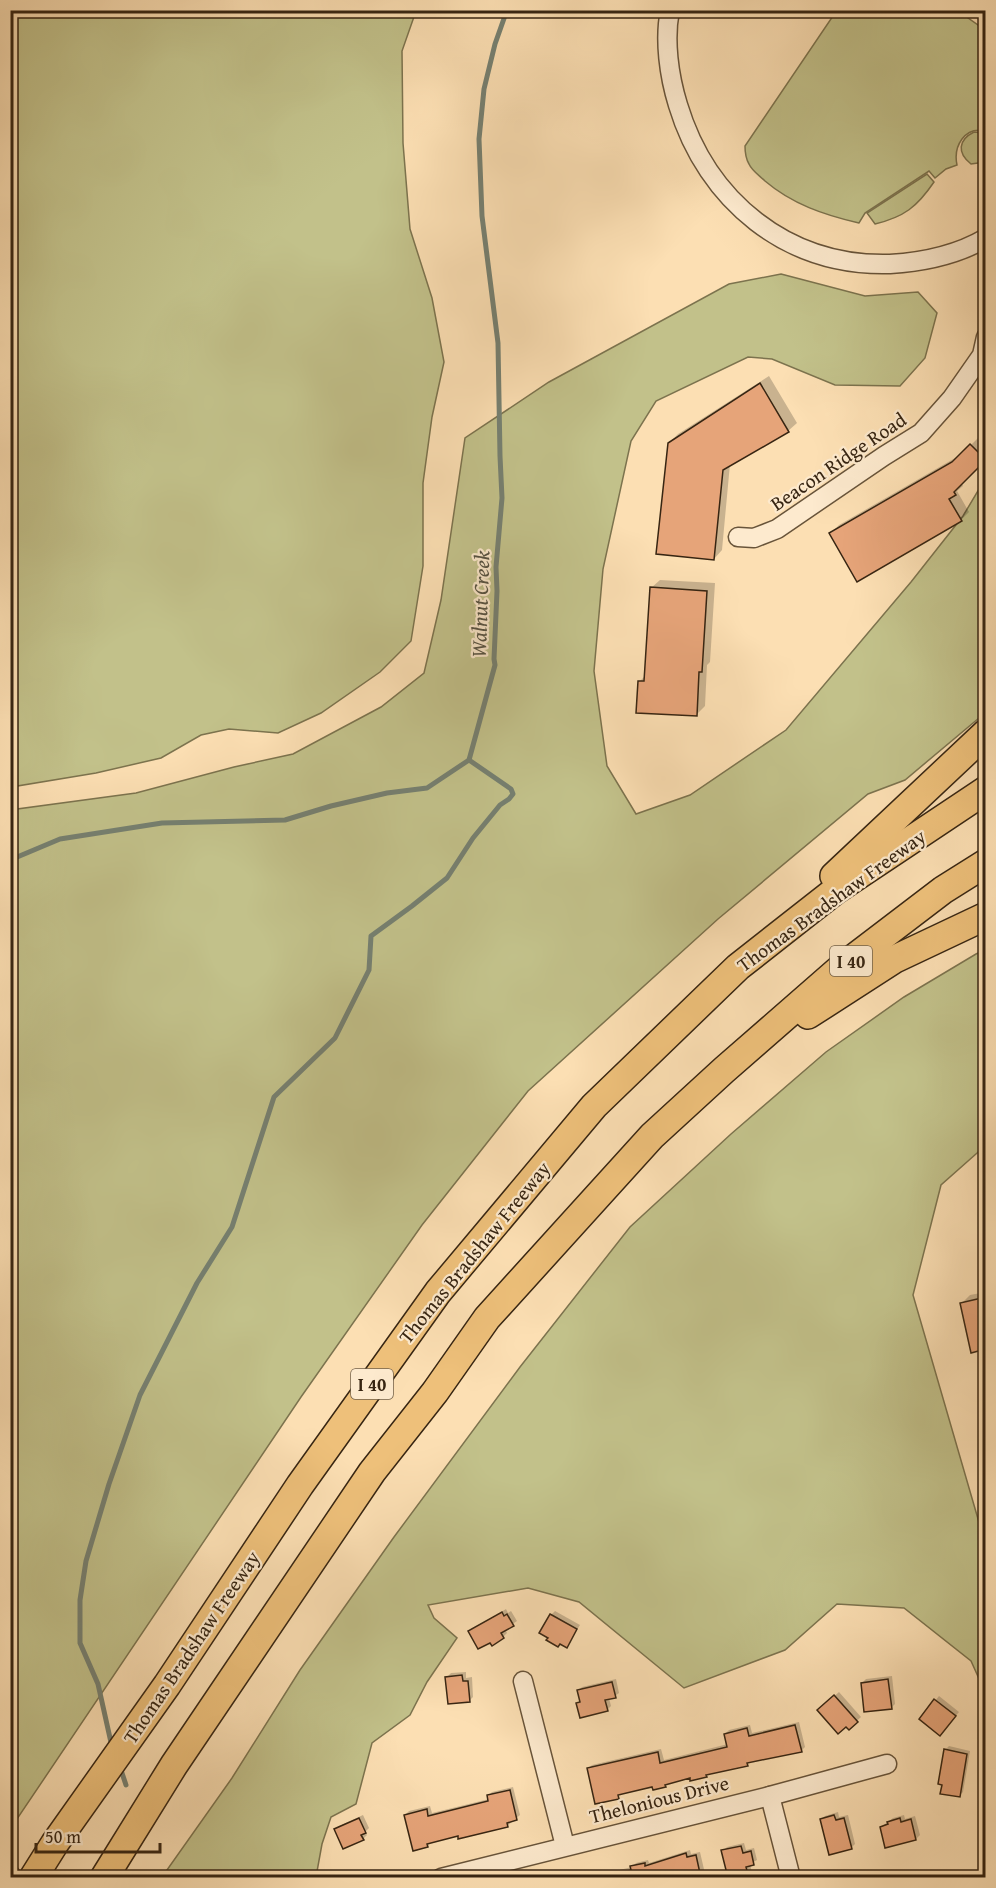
<svg xmlns="http://www.w3.org/2000/svg" width="996" height="1888" viewBox="0 0 996 1888" font-family="'Gentium Book Plus',serif">
  <style>
    .green { fill: #c2c18a; stroke: #7c734e; stroke-width: 1.5 }
    .shadow { fill: #0003 }
    .lines { fill: none; stroke-linecap: round; stroke-linejoin: round }
    .stream { stroke: #768071; stroke-width: 5 }
    .building { fill: #e6a479; stroke: #372512; stroke-width: 1.5 }
    .minor-casing { stroke: #68543a; stroke-width: 21 }
    .highway-casing { stroke: #372512; stroke-width: 30 }
    .minor { stroke: #fdeace; stroke-width: 18 }
    .highway { stroke: #eec07a; stroke-width: 27 }
    .labels { text-anchor: middle; dominant-baseline: central; stroke-width: 4.5; stroke-linejoin: round; paint-order: stroke }
    .shield { fill: #fdeace; stroke: #72604a; stroke-width: 1.5 }
    .shield-label { font-size: 18px; font-weight: bold; fill: #372512 }
    .street-label { font-size: 20px; fill: #372512; stroke: #fdeace }
    .water-label { font-size: 21px; font-style: italic; fill: #565242; stroke: #fdeace }
  </style>
  <rect width="100%" height="100%" fill="#fcdfb3"/>
  <filter id="stains"><feTurbulence type="fractalNoise" baseFrequency=".00333" numOctaves="4"/><feColorMatrix values="0 0 0 0 .2 0 0 0 0 .09 0 0 0 0 .02 0 0 0 .5 -.17"/></filter>
  <radialGradient id="worn" r=".72"><stop offset=".6" stop-color="#630" stop-opacity="0"/><stop offset="1" stop-color="#630" stop-opacity=".3"/></radialGradient>
  <g class="green">
    <path d="M837,10l121,1 27,19v101c-20,-5 -32,15 -28,34l-11,4 -11,9 -6,-7 -64,42 -6,10c-35,-8 -67,-19 -94,-42 -5,-5 -13,-10 -16,-17 -3,-5 -4,-12 -4,-18z"/>
    <path d="M10,11h406l-14,40 1,92 7,86 22,69 12,64 -12,55 -9,66v83l-12,75 -31,31 -59,41 -43,20 -49,-4 -28,6 -40,23 -65,15 -85,14z"/>
    <path d="M974,132l11,1v29l-14,2c-14,-11 -13,-24 3,-32z"/>
    <path d="M927,174l7,8c-17,25 -30,35 -59,42l-8,-11z"/>
    <path d="M781,274l84,22 53,-4 19,21 -12,45 -25,28 -65,-1 -63,-26 -24,-2 -92,44 -25,40 -28,128 -9,102 13,95 29,48 54,-19 96,-65 125,-148 52,-66 22,-37v234l-80,67 -37,14 -150,125 -190,172 -106,134 -121,172 -286,425 -5,-4v-1008l126,-17 98,-26 59,-13 88,-47 43,-34 17,-73 24,-162 84,-56 180,-98z"/>
    <path d="M985,950v196l-44,39 -28,110 72,248v149l-14,-31 -67,-53 -67,-4 -52,46 -101,38 -105,-86 -51,-14 -100,17 6,13 23,20 -30,44 -17,33 -38,28 -16,61 -25,13 -9,27 -6,33h-154l70,-99 68,-108 94,-133 126,-170 110,-140 101,-93 95,-82 78,-55 72,-43z"/>
  </g>
  <g class="shadow">
    <path d="M769,376l28,47 -9,8 -58,33 -8,86 -8,9 -45,-116 9,-9z"/>
    <path d="M979,437l7,7v14l-25,24 2,4 -6,5 12,21 -8,8 -130,13 8,-8 123,-71z"/>
    <path d="M660,580l55,3 -5,79 -3,3 -2,41 -9,9 -56,-34 6,-6 5,-87z"/>
    <path d="M986,1169v37l-7,-31z"/>
    <path d="M986,1292v56l-25,-44 9,-9z"/>
    <path d="M506,1609l2,4 3,-2 6,10 -12,8 2,4 -4,4 -33,-6z"/>
    <path d="M555,1611l25,14 -13,21 -7,-3 -9,-28z"/>
    <path d="M466,1672v6l6,-1 1,20 -4,4 -22,-24 4,-4z"/>
    <path d="M892,1676l3,28 -4,4 -29,-25 4,-4z"/>
    <path d="M616,1679l3,14 -4,3 -6,2 2,8 -4,4 -29,-6 3,-3 -3,-10 4,-4z"/>
    <path d="M839,1692l22,25 -12,11 -30,-18z"/>
    <path d="M939,1696l20,16 -15,18 -23,-11z"/>
    <path d="M799,1722l6,25 -4,4 -50,9 -4,5 -39,8 -17,6v-2l-22,5 -4,4 -11,3v-4l-32,7 -2,4 -3,-9 -2,1 3,10 -22,4 -7,-34 3,-3 69,-16 3,11 64,-16 -3,-10 4,-4 21,-5 2,8z"/>
    <path d="M949,1746l21,5 -7,41 -4,4 -14,-46z"/>
    <path d="M513,1787l7,28 -13,11 -48,8 -28,8 -4,4 -22,-31 4,-4 21,-5 2,7 57,-14v-4l3,-3z"/>
    <path d="M838,1812l1,5 9,-2 7,29 -4,4 -30,-29 4,-3z"/>
    <path d="M363,1815l6,13 -4,4 2,3 -4,4 -28,-10 4,-3z"/>
    <path d="M904,1815l1,4 10,-3 5,19 -4,4 -35,-12 12,-9z"/>
    <path d="M744,1843l2,7 8,-2 3,12 -7,4 3,13 -24,1 -6,-27 4,-4z"/>
    <path d="M690,1850l1,4 9,-2 6,26h-119l3,-4 16,-4 1,3 25,-6 4,-4 12,-3 1,3z"/>
  </g>
  <g class="lines">
    <g class="stream">
      <path d="M10,860l50,-21 102,-16 123,-3 46,-14 56,-13 40,-5 42,-28 26,-95 -1,-6 3,-68 -1,-24 6,-69 -2,-42 -2,-113 -16,-127 -3,-77 5,-50 11,-45 12,-34"/>
      <path d="M112,1747l-14,-63 -18,-41v-43l6,-39 23,-77 31,-89 57,-112 35,-56 42,-130 61,-59 34,-68 2,-34 41,-30 35,-28 26,-40 27,-33 9,-6 4,-5 -2,-5 -42,-29"/>
      <path d="M120,1767l6,18"/>
    </g>
  </g>
  <g class="building">
    <path d="M760,383l29,49 -66,38 -9,90 -58,-6 12,-111z"/>
    <path d="M970,444l16,16 -32,32 2,3 -7,4 13,22 -105,61 -28,-49 123,-71z"/>
    <path d="M650,587l57,4 -5,81h-3l-2,44 -61,-3 2,-32h6z"/>
    <path d="M986,1297v52l-15,4 -11,-50z"/>
    <path d="M502,1612l2,4 3,-2 7,12 -13,7 3,5 -12,8 -2,-3 -12,6 -10,-18z"/>
    <path d="M550,1614l27,15 -10,19 -7,-4 -2,3 -12,-7 2,-2 -9,-5z"/>
    <path d="M462,1675l1,6h5l2,21 -22,2 -3,-27z"/>
    <path d="M888,1679l4,30 -28,3 -3,-29z"/>
    <path d="M612,1682l4,16 -11,2 3,11 -28,7 -4,-15 4,-1 -3,-12z"/>
    <path d="M834,1695l24,27 -9,8 -3,-3 -8,7 -21,-24z"/>
    <path d="M934,1699l22,17 -16,20 -21,-17z"/>
    <path d="M795,1725l7,27 -55,11 1,3 -42,9 1,2 -17,4v-3l-25,7 1,2 -13,3 -1,-3 -34,8 1,4 -24,5 -8,-36 71,-16 2,11 67,-16 -3,-13 23,-6 2,8z"/>
    <path d="M944,1749l23,5 -7,43 -20,-3 2,-9 -4,-1z"/>
    <path d="M510,1790l7,30 -10,3 1,4 -50,12v-3l-31,8 1,3 -15,4 -9,-36 23,-6 1,7 60,-15 -1,-6z"/>
    <path d="M834,1815l2,5 8,-2 8,31 -23,6 -9,-36z"/>
    <path d="M359,1818l7,15 -5,2 3,5 -21,9 -9,-20z"/>
    <path d="M900,1818l1,4 10,-3 5,21 -31,8 -5,-21 8,-3 -1,-2z"/>
    <path d="M741,1846l2,7 8,-2 3,14 -8,2 3,11h-21l-7,-28z"/>
    <path d="M686,1853l1,4 9,-2 5,23h-82l-1,-4 13,-4 -1,-4 15,-3v3z"/>
  </g>
  <g class="lines">
    <defs>
      <g id="minor">
        <path d="M670,10c-6,30 -1,66 8,95 29,96 109,162 212,159 33,-2 67,-9 96,-26"/>
        <path d="M738,537l16,1 23,-9 107,-73 37,-23 31,-35 30,-43 4,-18"/>
        <path d="M523,1681l42,165"/>
        <path d="M770,1796l21,82"/>
        <path d="M10,1874l3,4"/>
        <path d="M441,1878l329,-82 117,-32"/>
      </g>
      <g id="highway">
        <path d="M834,876l152,-143"/>
        <path d="M808,1015l87,-56 91,-43"/>
        <path d="M33,1878l22,-35 112,-158 133,-200 138,-193 156,-186 144,-139 98,-77 150,-100"/>
        <path d="M104,1878l70,-113 198,-293 63,-80 52,-74 165,-182 72,-66 118,-103 101,-77 43,-27"/>
      </g>
    </defs>
    <use href="#minor" class="minor-casing"/>
    <use href="#highway" class="highway-casing"/>
    <use href="#minor" class="minor"/>
    <use href="#highway" class="highway"/>
  </g>
  <g class="labels">
    <g class="shield">
      <rect x="830" y="946" width="42" height="30" rx="4.5"/>
      <rect x="351" y="1369" width="42" height="30" rx="4.5"/>
    </g>
    <g class="shield-label">
      <text x="851" y="961">I 40</text>
      <text x="372" y="1384">I 40</text>
    </g>
    <g class="street-label">
      <text transform="translate(838 461) rotate(-34)">Beacon Ridge Road</text>
      <text transform="translate(831 900) rotate(-36)">Thomas Bradshaw Freeway</text>
      <text transform="translate(474 1252) rotate(-51)">Thomas Bradshaw Freeway</text>
      <text transform="translate(191 1647) rotate(-56)">Thomas Bradshaw Freeway</text>
      <text transform="translate(659 1799) rotate(-14)">Thelonious Drive</text>
    </g>
    <g class="water-label">
      <text transform="translate(480 604) rotate(-88)">Walnut Creek</text>
    </g>
  </g>
  <rect width="996" height="1888" fill="none" stroke="#fcdfb3" stroke-width="36"/>
  <rect x="12" y="12" width="972" height="1864" fill="none" stroke="#372512" stroke-width="3"/>
  <rect x="18" y="18" width="960" height="1852" fill="none" stroke="#372512" stroke-width="1.5"/>
  <path d="M36 1843v9h124v-9" fill="none" stroke="#372512" stroke-width="3"/>
  <text x="45" y="1843" font-size="18" fill="#372512" stroke="#fdeace" stroke-width="4.5" paint-order="stroke">50 m</text>
  <rect width="100%" height="100%" filter="url(#stains)"/>
  <rect width="100%" height="100%" fill="url(#worn)"/>
</svg>
